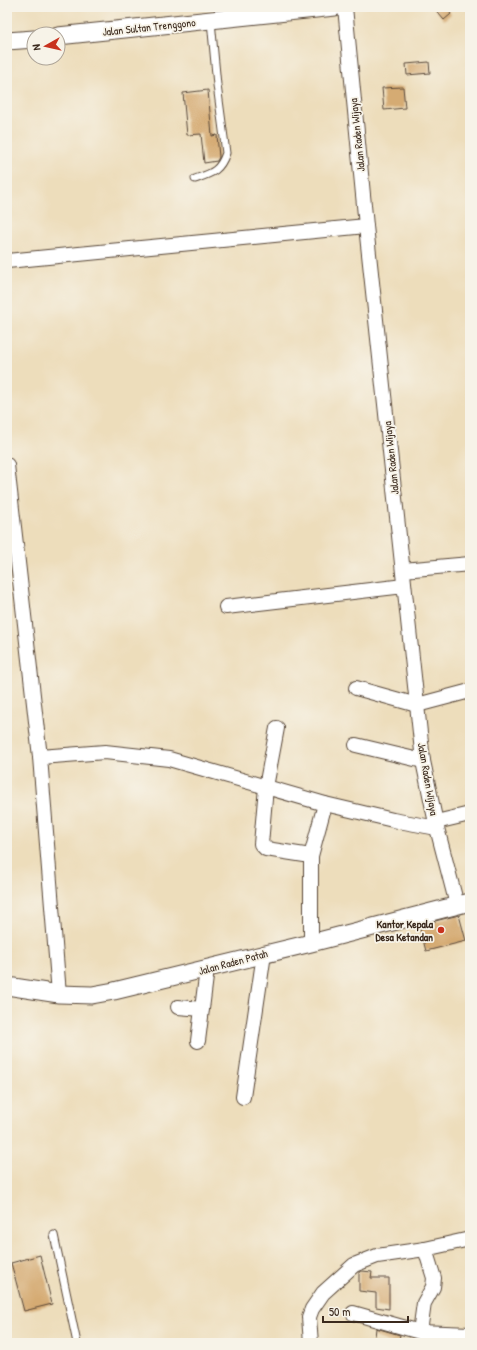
<svg xmlns="http://www.w3.org/2000/svg" width="477" height="1350" viewBox="0 0 477 1350" font-family="'Patrick Hand',sans-serif">
  <style>
    .building { fill: #d5ab73 }
    .lines { fill: none; stroke-linecap: round; stroke-linejoin: round }
    .service-casing { stroke: #564536; stroke-width: 9 }
    .minor-casing { stroke: #564536; stroke-width: 16 }
    .tertiary-casing { stroke: #564536; stroke-width: 19 }
    .service { stroke: #fff; stroke-width: 7 }
    .minor { stroke: #fff; stroke-width: 14 }
    .tertiary { stroke: #fff; stroke-width: 17 }
    .poi-dot { fill: #c8321e; stroke: #f7f3e8; stroke-width: 1.5 }
    .labels { text-anchor: middle; dominant-baseline: central; stroke-width: 3.5; stroke-linejoin: round; paint-order: stroke }
    .street-label { font-size: 11px; fill: #3b2a1e; stroke: #f7f3e8 }
    .poi-label { font-size: 11px; font-weight: bold; fill: #3b2a1e; stroke: #f7f3e8; text-anchor: end }
  </style>
  <rect width="100%" height="100%" fill="#f7f3e8"/>
  <filter id="ink" filterUnits="userSpaceOnUse"><feTurbulence type="fractalNoise" baseFrequency=".025" numOctaves="2"/><feDisplacementMap in="SourceGraphic" scale="8" xChannelSelector="R" yChannelSelector="G"/><feConvolveMatrix kernelMatrix="1 2 1 2 8 2 1 2 1" color-interpolation-filters="sRGB"/></filter>
  <filter id="wash" filterUnits="userSpaceOnUse"><feTurbulence type="fractalNoise" baseFrequency=".012" numOctaves="4" result="noise"/><feDisplacementMap in="SourceGraphic" scale="16" xChannelSelector="R" yChannelSelector="G"/><feGaussianBlur stdDeviation="0.9" result="paint"/><feColorMatrix in="noise" values="0 0 0 0 0 0 0 0 0 0 0 0 0 0 0 0 0 1.4 0 .05"/><feComposite in="paint" operator="in"/></filter>
  <g filter="url(#wash)">
    <rect width="100%" height="100%" fill="#edddbb"/>
    <g id="blocks">
      <g class="building">
        <path d="M433,7h13l5,7 -7,6z"/>
        <path d="M429,62l1,11 -23,2 -1,-11z"/>
        <path d="M403,87l2,21 -21,2 -2,-22z"/>
        <path d="M208,90l4,46 5,-1 2,22 -2,4 -13,2 -3,-29 -14,1 -4,-42z"/>
        <path d="M459,915l7,26 -40,10 -7,-26z"/>
        <path d="M40,1255l12,49 -28,7 -13,-48z"/>
        <path d="M362,1271l10,1 -1,6h18v31l-13,-2v-14l-17,-2v-19z"/>
        <path d="M376,1328l24,7 -2,8h-7l-16,-6z"/>
      </g>
    </g>
  </g>
  <g filter="url(#ink)">
    <use href="#blocks" fill-opacity="0" stroke="#564536" stroke-width="1"/>
    <g class="lines">
      <defs>
        <g id="service">
          <path d="M195,179c17,-6 25,-8 31,-26l-9,-68 -6,-64"/>
          <path d="M54,1235l23,108"/>
        </g>
        <g id="minor">
          <path d="M345,7l21,219 57,535 14,67 20,77"/>
          <path d="M7,261l359,-35"/>
          <path d="M7,465l33,292 19,237"/>
          <path d="M403,570l67,-6"/>
          <path d="M226,607l178,-21"/>
          <path d="M356,688l61,17 53,-14"/>
          <path d="M277,728l-11,59 -5,57 5,5 45,7"/>
          <path d="M356,745l67,16"/>
          <path d="M40,757l65,-5 64,7 156,45 68,16 44,8"/>
          <path d="M436,822l34,-8"/>
          <path d="M311,943v-87l14,-52"/>
          <path d="M178,1007l24,2"/>
          <path d="M198,1041l9,-72"/>
          <path d="M243,1097l21,-143"/>
          <path d="M353,1313l67,19 50,2"/>
          <path d="M420,1332l4,-29 9,-16 1,-9 -9,-29"/>
          <path d="M311,1343l-2,-26 3,-8 11,-16 31,-28 23,-9 48,-7 45,-10"/>
        </g>
        <g id="tertiary">
          <path d="M58,36l277,-29"/>
          <path d="M7,41l27,-2"/>
          <path d="M7,986l52,8 33,1 22,-4 197,-48 159,-41"/>
        </g>
      </defs>
      <use href="#service" class="service-casing"/>
      <use href="#minor" class="minor-casing"/>
      <use href="#tertiary" class="tertiary-casing"/>
      <use href="#service" class="service"/>
      <use href="#minor" class="minor"/>
      <use href="#tertiary" class="tertiary"/>
    </g>
  </g>
  <circle class="poi-dot" cx="441" cy="930" r="4"/>
  <g class="labels">
    <g class="street-label">
      <text transform="translate(149 27) rotate(-6)">Jalan Sultan Trenggono</text>
      <text transform="translate(357 135) rotate(-96)">Jalan Raden Wijaya</text>
      <text transform="translate(391 458) rotate(-96)">Jalan Raden Wijaya</text>
      <text transform="translate(428 779) rotate(80)">Jalan Raden Wijaya</text>
      <text transform="translate(233 962) rotate(-15)">Jalan Raden Patah</text>
    </g>
    <g class="poi-label">
      <text x="433" y="924">Kantor Kepala<tspan x="433" dy="13">Desa Ketandan</tspan></text>
    </g>
  </g>
  <rect width="477" height="1350" fill="none" stroke="#f7f3e8" stroke-width="24"/>
  <g transform="translate(46 46) rotate(262)"><circle r="19" fill="#f7f3e8" stroke="#aca397"/>
  <path d="M0-3L7 15L0 10L-7 15Z" fill="#c8321e"/>
  <text y="-6" font-size="11" font-weight="bold" text-anchor="middle" fill="#3b2a1e">N</text>
  </g>
  <path d="M323 1316v6h85v-6" fill="none" stroke="#3b2a1e" stroke-width="2"/>
  <text x="329" y="1316" font-size="12" fill="#3b2a1e" stroke="#f7f3e8" stroke-width="3" paint-order="stroke">50 m</text>
</svg>
